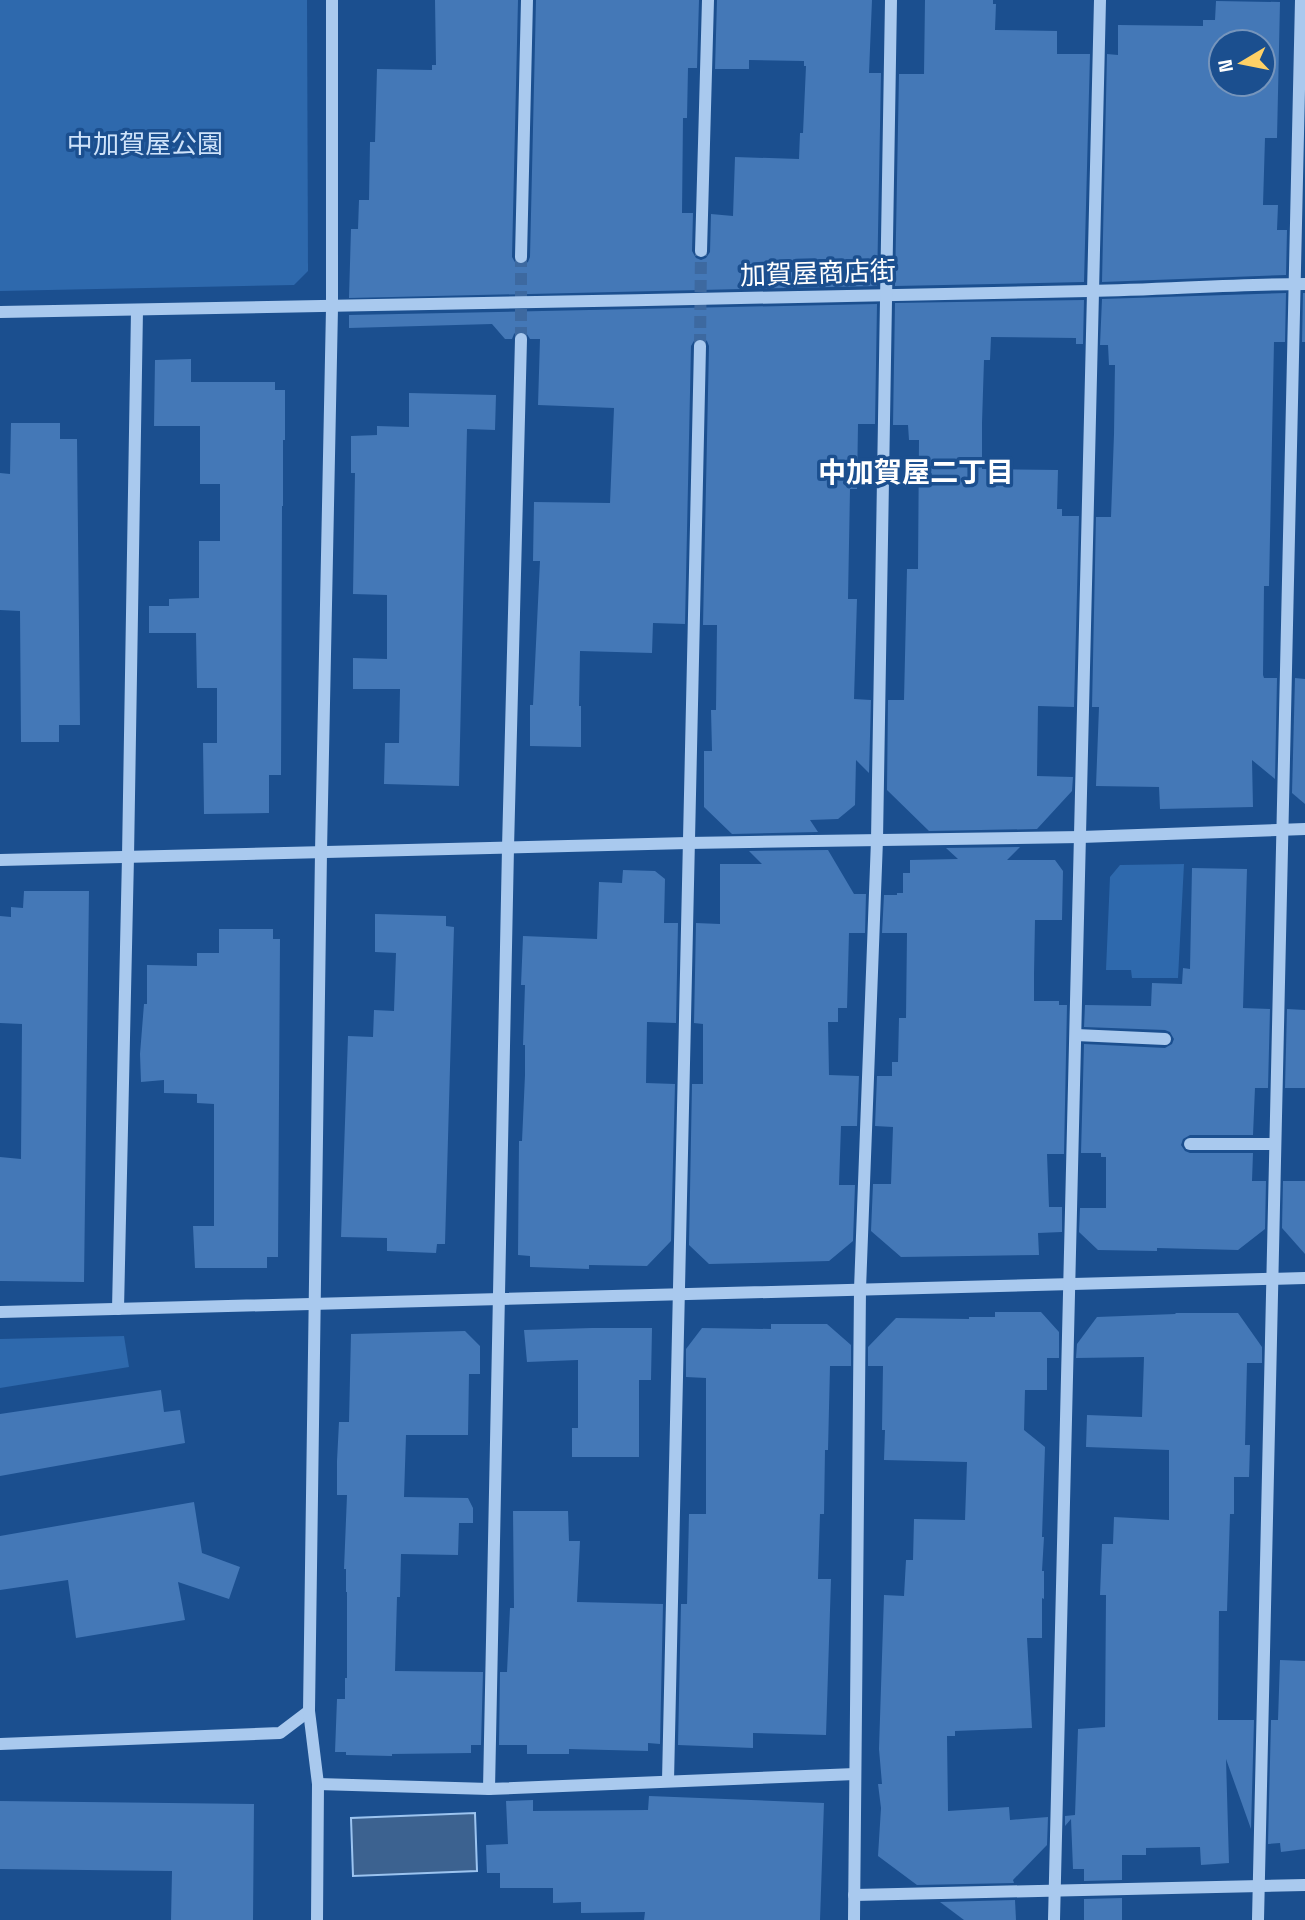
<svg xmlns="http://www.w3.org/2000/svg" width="1305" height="1920" viewBox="0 0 1305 1920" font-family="'Space Grotesk','Noto Sans JP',sans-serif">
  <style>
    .green { fill: #2e69ad }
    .water { fill: #3c6290; stroke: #9cc4f0; stroke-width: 2 }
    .building { fill: #4478b7; fill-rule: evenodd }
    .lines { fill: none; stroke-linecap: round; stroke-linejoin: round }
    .minor-tunnel { stroke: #3d69a0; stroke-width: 12; stroke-dasharray: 12 6; stroke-linecap: butt }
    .minor { stroke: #a9c9ee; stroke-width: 12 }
    .labels { text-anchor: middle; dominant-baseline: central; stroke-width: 7; stroke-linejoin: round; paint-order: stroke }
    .park-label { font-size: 26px; fill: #cfe3fa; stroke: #1b4f8f }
    .street-label { font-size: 26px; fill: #fff; stroke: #1b4f8f }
    .neighbourhood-label { font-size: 28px; font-weight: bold; fill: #fff; stroke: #1b4f8f }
  </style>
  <rect width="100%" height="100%" fill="#1b4f8f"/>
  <g class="green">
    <path d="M0,0h307l1,271 -14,14 -294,6z"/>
    <path d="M1184,864l-6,114h-46l-1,-8h-25l4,-93 10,-12z"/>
    <path d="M124,1336l5,31 -129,21v-49z"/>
  </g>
  <path class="water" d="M475,1813l2,58 -124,5 -2,-58z"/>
  <g class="building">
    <path d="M435,0h83l-6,257 4,7 5,2 7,-4 2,-5 6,-257h163l-2,68h-9l-1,50h-4l-1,95h11l-1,38 4,7 5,2 5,-2 4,-6 1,-38 22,2 2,-59 64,2 1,-26h3l3,-67h-2v-5l-55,-1v9h-34l2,-69h155l-3,73h12l-4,213 -528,12 2,-69h7l1,-29h10l1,-58h5l2,-73 55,1v-5h4z"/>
    <path d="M925,0h68v4h3l-1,26 62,1v23h33l-6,228 -189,4 4,-212h25z"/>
    <path d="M1216,1l64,1 -3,136h-12l-2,67h15l-1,25h10l-1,45 -184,7 5,-228 11,1v-30l85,1v-6h12zM1221,42h42v42h-42z"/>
    <path d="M1286,293l-1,49h-11l-5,244h-5l-1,89 1,3h13l-2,101 -23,-19 1,47 -93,2 -1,-22 -63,-1 3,-79h-7l4,-190h15l3,-83 1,-69h-6l-1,-20h-8l2,-46z"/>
    <path d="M1303,293h2v49h-3z"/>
    <path d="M1084,300l-1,44h-7v-6l-85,-1 -1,23h-6l-2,63v46l76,1 -1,39h5v7h17l-5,191 -36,-1 -1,70 36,1 -1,14 -35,38 -108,2 -42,-41 1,-90h16l3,-131h11l1,-129h-10l-1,-15h-15l2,-122z"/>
    <path d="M877,304l-2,120h-17l-1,65h-7l-2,110h9l-3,100 17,1 -2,73 -13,-13 -1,45 -17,14 -28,1 8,12 -86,2 -28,-27v-56h8l-1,-41h5l1,-85h-14l6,-279 -2,-5 -6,-4 -6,2 -4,7 -6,278 -32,-1 -1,30 -72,-2 -1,55h2v41l-51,-1v-41h3l7,-144h-7l1,-59 76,1 4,-95 -76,-3 2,-66h-10l-5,-8h-8l-3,3 -2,5h-7l-13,-15 -143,4v-13z"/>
    <path d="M191,359v23h84v8h10v50h-2v66h-1l-1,269h-12v38l-65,1 -1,-71h14v-55h-20l-1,-55h-47v-27h20v-7l30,-1v-57h21v-57h-20v-58h-46l1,-66z"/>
    <path d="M409,393l87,2 -1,35 -28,-1 -8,357 -75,-2 1,-41h14l1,-54h-47v-31l34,1v-64l-34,-1 2,-121h-4v-37l26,-1v-9l32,1z"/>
    <path d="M11,423h49v16h17l3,286h-21v17h-38l-1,-131 -20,-1v-137l10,1z"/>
    <path d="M1295,678l10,1v125l-13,-11z"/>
    <path d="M1020,847l-13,13h48l8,11 -1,49h-27l-1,54v27h25v4h8l-3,149h-17l2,53h13v25l-24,1 1,22 -138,2 -30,-26 2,-47h18l2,-57 -18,-1 2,-50h15v-14h6l1,-44h7l1,-85h-25l2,-38h13v-2h6v-20h7v-13l48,-1 -12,-11z"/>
    <path d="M828,850l26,44h12l-1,39h-16l-2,75h-9v14h-10l1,53 30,1 -2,50h-16l-2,59h16l-2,56 -24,20 -120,3 -20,-19 3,-161h11v-60l-9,-1 2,-100 24,1v-60h42l-13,-13z"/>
    <path d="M1192,868l55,1 -4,139 27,1 -2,79h-13l-2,47h-63l-7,4 -2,6 4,6 5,2h63l-1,28h14l-1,48 -27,21 -81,-2v3l-59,-1 -19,-18 1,-24h26v-51h-5v-4h-20l3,-109 81,4 7,-4 2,-5 -4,-7 -5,-2 -81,-3 1,-22 66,1 1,-23 30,1 1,-16 7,1z"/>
    <path d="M623,870l32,1 10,8 -1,44h14l-2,100 -29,-1 -1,61 29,1 -4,157 -24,25 -58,-1v4l-59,-2v-11l-12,-1 1,-114h3l3,-66v-30h-2l2,-60h-4l2,-49 74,3 2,-57 23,1z"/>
    <path d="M24,891h65l-5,391 -84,-1v-124l21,2 1,-135 -22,-1v-107l11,1v-10l12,1z"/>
    <path d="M375,914l71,2v10l8,1 -9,317h-8l-1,9 -49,-2v-13l-46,-1 7,-201 25,1 1,-27 20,1 2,-58 -21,-1z"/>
    <path d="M219,929h54v10h7l-2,318h-11v11h-72l-2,-42h21v-122l-17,-1v-9l-33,-1v-13l-23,2 -1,-28 4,-50h3v-39l50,1v-13h22z"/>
    <path d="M1287,1009l18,1v78h-20z"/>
    <path d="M1283,1181h22v73l-23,-26z"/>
    <path d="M995,1312h46l18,20v26h-12v32h-22l-1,40 21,17 -3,90h2l-2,34h2v28l-2,-1v40h-15l5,90 -77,3v5h-8l1,75 61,-4 1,13 38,-3 -1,28 -34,35 1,3 -97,2 -39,-29 3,-48 -3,-24h4l-3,-35 5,-154 20,1 2,-36h7l1,-41 51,1 2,-58 -83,-2 1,-30h-3l1,-64h-15v-19l28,-29 73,1v-2h26z"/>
    <path d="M1176,1313h62l24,34v16h-15l-2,82h5l-1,32h-15v37h-4l-3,97h-8l-1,109h36l-3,109 -25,-70 3,104 -28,2 -1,-18 -54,1v7h-24v25l-38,1v-12h-11l-2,-50 -6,7v-10l10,-1 3,-86 27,-2 1,-132h-6l2,-51h11l1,-27 55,3v-70l-83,-3 1,-32 55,2 2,-60 -68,1 1,-14 20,-27 78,-3z"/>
    <path d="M771,1324h56l24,21v21h-21l-2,84h-3l-1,64h-4l-2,65h13l-5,156 -73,-2v15l-75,-3 3,-141h6l2,-90h17v-136l-20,-1v-28l16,-21 69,1z"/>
    <path d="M592,1328h60l-1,52h-12v77h-67v-29h6v-68l-51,2 -3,-32z"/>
    <path d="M465,1331l15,15v28h-11l-1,61h-62l-2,62 64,1 5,10v15h-14l-1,32 -57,-1 -1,43h-3l-2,74 88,1 -2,73h-10v8l-79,1v2l-46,-1v-3h-11l2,-53h8v-21h2v-86h-1v-23h-2l3,-74h-10v-34l2,-39h10l2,-88z"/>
    <path d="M161,1390l3,22 16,-2 5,33 -185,33v-62z"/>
    <path d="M194,1502l8,51 38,14 -11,32 -51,-17 7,38 -109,18 -8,-58 -68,10v-54z"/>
    <path d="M513,1511h55l1,30h11l-3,61 86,2 -3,140 -12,-1v8l-79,-2v5h-42v-9h-28l1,-73h7l3,-64h4z"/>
    <path d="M1280,1660l25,1v188l-24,3 -1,-9 -12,1 3,-124h7z"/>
    <path d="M649,1796l175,7 -4,117h-176l1,-8 -64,1v-11l-28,1v-15h-53v-15h-13l-1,-28 22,-1 -2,-43 27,-1v11l115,-1z"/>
    <path d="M0,1801l254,3 -1,116h-82l1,-49 -172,-2z"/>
    <path d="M1122,1898v22h-38v-21z"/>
    <path d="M1015,1900l1,20h-52l-24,-18z"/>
  </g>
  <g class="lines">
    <g class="minor-tunnel">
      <path d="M521,339v-82"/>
      <path d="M700,346l1,-95"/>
    </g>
    <g class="minor">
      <path d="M701,251l7,-251"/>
      <path d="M521,257l6,-257"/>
      <path d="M0,312c363,-4 726,-15 1089,-21 72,-1 144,-7 216,-7"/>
      <path d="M0,860l688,-17 393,-6 224,-8"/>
      <path d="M1076,1035l89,4"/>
      <path d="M1190,1144h85"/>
      <path d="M118,1309l10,-452 9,-547"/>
      <path d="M0,1312l1305,-34"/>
      <path d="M0,1744l280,-11 29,-22"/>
      <path d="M668,1781l32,-1435"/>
      <path d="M318,1784l171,5 366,-15"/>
      <path d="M489,1789l19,-941 13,-509"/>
      <path d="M854,1895l451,-10"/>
      <path d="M317,1920l1,-136 -9,-73 12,-859 11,-544v-308"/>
      <path d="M854,1920l6,-631 17,-449 14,-840"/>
      <path d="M1054,1920l46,-1920"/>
      <path d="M1258,1920l43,-1920"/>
    </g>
  </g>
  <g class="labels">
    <g class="park-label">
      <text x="145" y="144">中加賀屋公園</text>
    </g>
    <g class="street-label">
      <text transform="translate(818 273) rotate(-2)">加賀屋商店街</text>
    </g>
    <g class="neighbourhood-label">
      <text x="916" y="472">中加賀屋二丁目</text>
    </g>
  </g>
  <g transform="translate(1242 63) rotate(260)"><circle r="33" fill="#1b4f8f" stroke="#7695bc" stroke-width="2"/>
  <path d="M0-5L12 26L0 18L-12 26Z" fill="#ffd166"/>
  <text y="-10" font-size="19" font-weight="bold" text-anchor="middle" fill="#ffffff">N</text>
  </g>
</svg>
